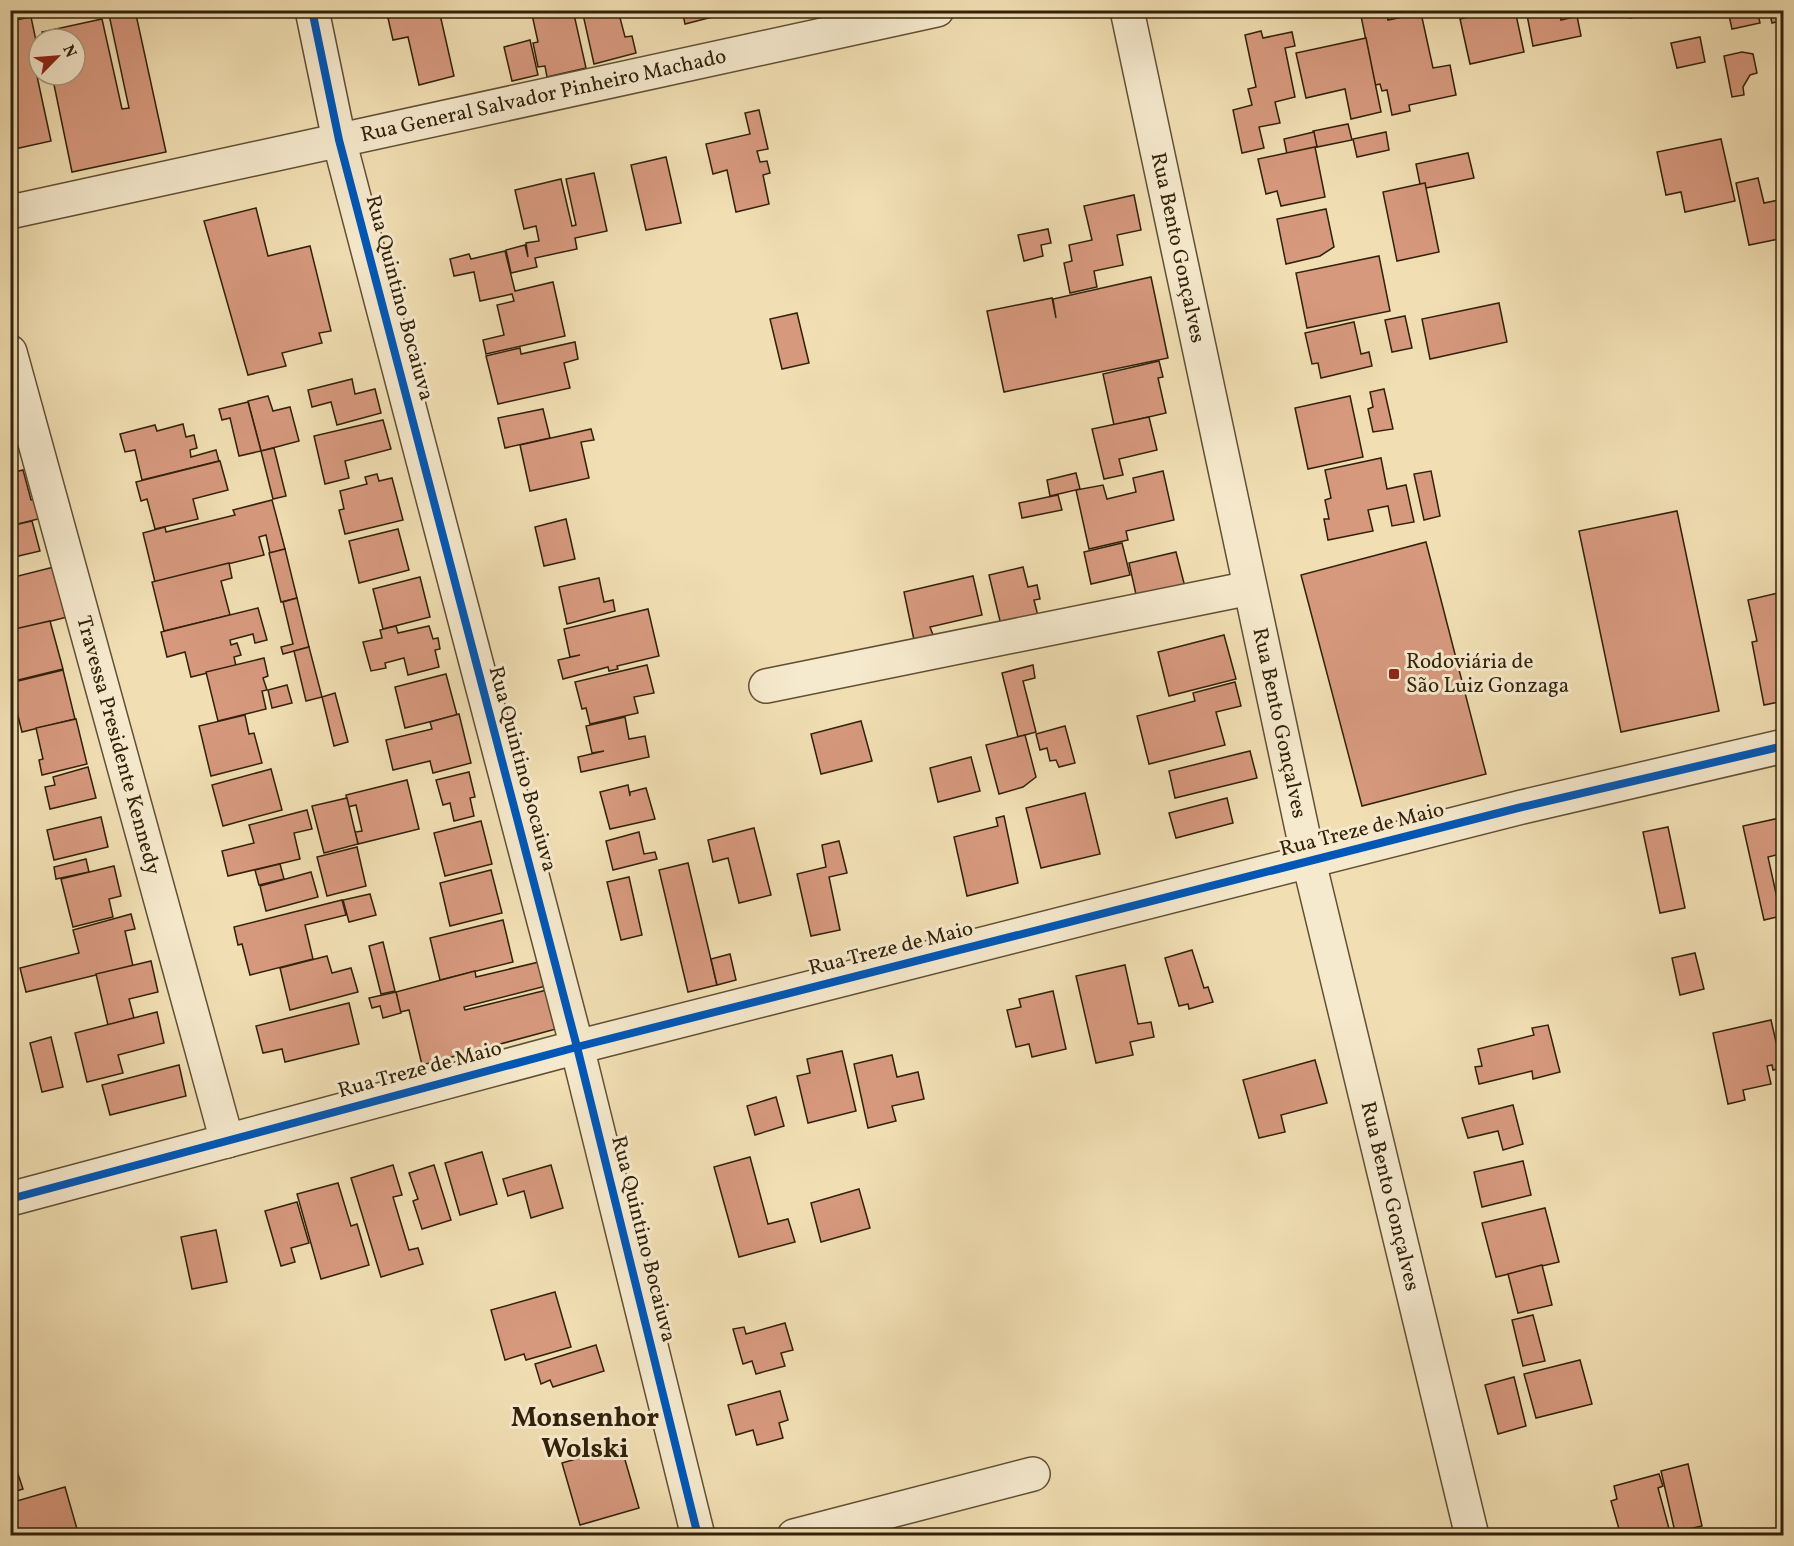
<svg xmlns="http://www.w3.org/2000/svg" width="1794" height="1546" viewBox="0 0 1794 1546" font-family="Vollkorn,serif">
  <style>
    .building { fill: #d7997e; stroke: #31210b; stroke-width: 1.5 }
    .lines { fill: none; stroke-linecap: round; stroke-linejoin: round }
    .minor-casing { stroke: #615035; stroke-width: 36 }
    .minor { stroke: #f6eace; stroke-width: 33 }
    .cycleway-casing { stroke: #f6eace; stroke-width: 11 }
    .cycleway { stroke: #0057b8; stroke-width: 8 }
    .poi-dot { fill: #8f2418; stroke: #f6eace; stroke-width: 2 }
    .labels { text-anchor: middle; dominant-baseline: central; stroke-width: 6; stroke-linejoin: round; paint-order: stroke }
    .street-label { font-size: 21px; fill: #31210b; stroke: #f6eace }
    .poi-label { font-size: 21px; fill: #31210b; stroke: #f6eace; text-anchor: start }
    .district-label { font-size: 27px; font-weight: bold; fill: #31210b; stroke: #f6eace }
  </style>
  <rect width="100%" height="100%" fill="#f1dfb3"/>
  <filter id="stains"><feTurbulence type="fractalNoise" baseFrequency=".00333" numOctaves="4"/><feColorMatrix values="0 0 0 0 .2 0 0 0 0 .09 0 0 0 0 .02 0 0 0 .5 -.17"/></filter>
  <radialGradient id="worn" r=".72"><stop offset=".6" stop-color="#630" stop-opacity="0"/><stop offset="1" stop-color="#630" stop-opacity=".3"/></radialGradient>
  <g class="building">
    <path d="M108,10h27l31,142 -94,20 -20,-97h23v-36h-31l-2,-7 60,-13 20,90 7,-1z"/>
    <path d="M386,10h30l-28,8z"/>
    <path d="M417,10h22l15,66 -35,9 -11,-48 -15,3 -5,-22z"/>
    <path d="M531,10h42l13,58 -39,9 -2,-11 -7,1 -5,-24 5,-1z"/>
    <path d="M582,10h36l7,27 7,-1 4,17 -42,11z"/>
    <path d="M682,10h46v3l-43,11z"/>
    <path d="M1386,10l2,10 33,-7 12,55 17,-3 6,30 -47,10 1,6 -18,4 -5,-25 -5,1 -2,-7 -5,1 -14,-69z"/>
    <path d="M1498,10h17l9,42 -54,12 -10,-45z"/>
    <path d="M1526,10h33l2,10 16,-4 4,20 -48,10z"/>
    <path d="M1629,10h37l-36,8z"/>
    <path d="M1712,10h45l3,13 -28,6 -4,-18 -15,3z"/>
    <path d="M1769,10h15v10l-12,3z"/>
    <path d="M31,17l8,38v11l-4,1 16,74 -41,9v-129z"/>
    <path d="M1261,31l2,7 29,-6 3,14 -10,2 10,49 -20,5 5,21 -21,4 5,21 -22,5 -9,-43 19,-5 -4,-16 8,-2 -11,-52z"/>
    <path d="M1700,37l5,25 -28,6 -6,-25z"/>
    <path d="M1366,38l15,74 -30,7 -6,-30 -39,9 -10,-45z"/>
    <path d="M530,40l8,35 -26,6 -8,-34z"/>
    <path d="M1742,52l11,2 4,19 -7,2 -7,12 1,8 -12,2 -8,-41z"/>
    <path d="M759,110l9,39 -11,2 3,11 7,-1 3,12 -7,2 6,29 -33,8 -9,-42 -14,4 -7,-30 44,-10 -5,-21z"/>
    <path d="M1348,124l4,16 -35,7 -4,-16z"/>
    <path d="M1314,132l3,15 -30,7 -3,-15z"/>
    <path d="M1386,132l3,18 -32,7 -4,-18z"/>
    <path d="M1721,139l14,62 -50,11 -4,-20 -15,3 -9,-43z"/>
    <path d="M1315,147l10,50 -44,9 -4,-15 -11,3 -8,-35z"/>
    <path d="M1468,153l6,25 -53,11 -5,-25z"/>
    <path d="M666,157l15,66 -35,7 -15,-65z"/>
    <path d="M594,173l13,58 -32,7 2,11 -42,9 2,9 -26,6 -5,-23 19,-5 3,12 -2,-14 13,-2 -3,-15 -12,3 -9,-39 46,-11 11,47 4,-1 -10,-46z"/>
    <path d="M1758,178l6,25 20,-4v39l-35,7 -13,-62z"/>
    <path d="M1425,183l14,69 -42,9 -14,-69z"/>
    <path d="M1134,195l7,35 -24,5 6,30 -29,6 3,16 -27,6 -6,-30 8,-2 -3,-16 23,-5 -8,-34z"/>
    <path d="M256,208l12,48 42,-10 21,85 -12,2 3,10 -40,10 4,13 -38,9 -44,-154z"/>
    <path d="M1326,209l8,38 -14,9 -34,8 -9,-45z"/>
    <path d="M1048,229l3,14 -10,2 2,11 -19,5 -6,-26z"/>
    <path d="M505,251l10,40 38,-9 12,54 -79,18 -3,-14 21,-5 -7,-30 17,-4 -2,-7 -32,7 -6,-29 -20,4 -4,-17 19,-5 2,5z"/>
    <path d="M1379,256l11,55 -83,17 -11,-55z"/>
    <path d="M1151,277l17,81 -164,34 -17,-81 65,-13 4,20 -3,-19z"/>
    <path d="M1499,303l8,39 -77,17 -8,-40z"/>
    <path d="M797,313l12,50 -27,6 -12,-50z"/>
    <path d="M1405,316l7,32 -20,4 -7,-32z"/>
    <path d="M1354,322l7,32 8,-2 3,14 -51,12 -3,-15 -6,1 -7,-31z"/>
    <path d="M575,342l3,17 -14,4 6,25 -72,16 -12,-48 34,-8 1,6z"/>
    <path d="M1159,361l4,16 -5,1 8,35 -52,12 -11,-51z"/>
    <path d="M352,379l3,15 20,-5 6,24 -44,12 -6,-23 -19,5 -4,-17z"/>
    <path d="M1384,389l9,40 -20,3 -5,-23 5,-2 -3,-15z"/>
    <path d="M268,396l5,15 17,-4 9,34 -38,10 -13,-50z"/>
    <path d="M1350,396l13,61 -55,12 -13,-61z"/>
    <path d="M248,402l13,49 -22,5 -9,-38 -8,2 -3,-11z"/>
    <path d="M543,409l7,29 -45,10 -7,-30z"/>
    <path d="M1149,417l8,33 -38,9 4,16 -19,4 -12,-50z"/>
    <path d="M383,420l8,29 -46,12 4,17 -24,6 -11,-48z"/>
    <path d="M183,424l3,13 8,-2 3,13 -7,2 1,7 25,-7 3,11 -77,19 -7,-30 -10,2 -5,-18 35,-9 2,6z"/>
    <path d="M591,429l3,11 -13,2 8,36 -59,13 -10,-46z"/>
    <path d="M274,448l12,48 -13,3 -12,-48z"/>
    <path d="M1381,458l6,31 19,-4 8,37 -22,4 -4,-20 -20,4 5,21 -45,9 -4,-21h5l-4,-19 6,-2 -6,-28z"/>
    <path d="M220,461l8,29 -35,9 5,20 -43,10 -8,-30 -6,2 -5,-19z"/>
    <path d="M23,470l8,30 6,-1 5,19 -32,8v-53z"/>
    <path d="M1163,471l11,49 -48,11 2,9 -39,9 -13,-59 27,-5 4,14 29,-7 -3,-14z"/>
    <path d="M1431,471l9,45 -16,4 -10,-46z"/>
    <path d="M1076,473l4,16 -30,7 -3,-16z"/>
    <path d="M377,474l2,7 13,-3 11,42 -58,14 -6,-24 5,-1 -4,-18 27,-7 -2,-7z"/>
    <path d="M1058,495l4,15 -40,8 -3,-15z"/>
    <path d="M272,500l13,49 -15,4 -4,-18 -7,2 5,18 -109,27 -12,-49 22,-6 1,5 69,-17 -2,-5z"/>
    <path d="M1677,511l42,200 -98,21 -42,-201z"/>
    <path d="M566,519l9,40 -31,7 -9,-39z"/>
    <path d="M32,521l8,30 -30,7v-32z"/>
    <path d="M398,529l11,41 -50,13 -10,-42z"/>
    <path d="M1426,542l60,232 -124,32 -61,-231z"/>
    <path d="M1122,543l8,32 -39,9 -7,-32z"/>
    <path d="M285,549l12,49 -16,4 -12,-49z"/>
    <path d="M1176,552l9,35 -48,12 -8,-36z"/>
    <path d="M229,563l3,15 -11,3 9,34 -66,16 -12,-49z"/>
    <path d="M62,565l13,50 -59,15 -6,-23v-29z"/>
    <path d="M1023,567l5,20 9,-2 3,14 -6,1 4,16 -37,9 -12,-50z"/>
    <path d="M973,576l9,39 -52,12 3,8 -19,5 -10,-48z"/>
    <path d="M420,577l10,40 -47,12 -10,-40z"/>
    <path d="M599,578l5,24 9,-2 2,11 -48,13 -8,-37z"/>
    <path d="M1782,592l2,109 -20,4 -12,-63 5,-1 -9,-41z"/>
    <path d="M297,598l12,49 -26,7 -2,-7 12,-3 -10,-42z"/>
    <path d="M258,608l9,32 -12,3 -2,-9 -23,6 1,5 6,-2 4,12 -7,2 2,9 -45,11 -6,-25 -18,5 -6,-25z"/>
    <path d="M648,609l11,47 -42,10 1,3 -9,2 -1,-4 -45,12 -5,-19 22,-5 -10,2 -6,-28z"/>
    <path d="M50,621l13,48 -53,13v-52z"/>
    <path d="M396,626l2,7 31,-7 4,13 5,-1 2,11 -5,1 4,17 -31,8 -4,-17 -19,5 1,5 -15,3 -8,-29 19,-4 -2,-8z"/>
    <path d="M1224,635l12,44 -67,17 -11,-44z"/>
    <path d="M309,647l13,50 -16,4 -12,-50z"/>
    <path d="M264,658l4,18 -5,2 4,12 -5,1 4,18 -48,12 -12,-49z"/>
    <path d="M647,665l7,28 -20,4 4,16 -48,11 -4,-16 -4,1 -7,-27z"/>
    <path d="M1033,665l2,13 -12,3 13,51 -18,5 -16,-64z"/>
    <path d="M63,670l12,49 -53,13 -5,-20 -7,2v-9l4,-1 -4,-21z"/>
    <path d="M446,674l11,41 -52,13 -10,-41z"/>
    <path d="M1235,682l6,24 -25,6 9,33 -76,19 -12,-48 58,-15 -2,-8z"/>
    <path d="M287,685l5,18 -20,5 -4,-18z"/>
    <path d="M335,693l13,49 -14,4 -12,-49z"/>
    <path d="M459,714l12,49 -38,10 -3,-12 -37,9 -7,-30 46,-11 -2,-7z"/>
    <path d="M245,715l4,19 5,-1 8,30 -51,13 -12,-50z"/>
    <path d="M625,717l4,22 16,-3 4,21 -68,15 -3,-15 26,-6 -12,2 -6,-27z"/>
    <path d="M76,719l11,45 -45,11 -3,-15 4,-1 -7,-31z"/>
    <path d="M861,721l11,40 -51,13 -10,-40z"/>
    <path d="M1065,726l10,37 -16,4 -3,-7 -6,1 -3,-13 -7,2 -4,-16z"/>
    <path d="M1025,735l11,42 -13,10 -24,7 -13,-49z"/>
    <path d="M1250,751l7,27 -82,20 -6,-27z"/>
    <path d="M971,757l9,34 -42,11 -8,-34z"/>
    <path d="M88,767l8,31 -46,11 -5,-22 10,-2 -2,-8z"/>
    <path d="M271,769l11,41 -59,16 -11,-41z"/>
    <path d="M469,772l6,25 -5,1 4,18 -20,5 -4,-18 -7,2 -7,-25z"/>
    <path d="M407,780l12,49 -61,15 -3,-12 7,-1 -6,-26 -8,2 -2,-12z"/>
    <path d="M628,785l2,11v-4l16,-4 9,31 -45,10 -10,-37z"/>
    <path d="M1085,793l15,61 -59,14 -15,-60z"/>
    <path d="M347,798l11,46 -34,9 -12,-47z"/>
    <path d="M1227,798l6,25 -57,15 -7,-25z"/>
    <path d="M307,810l5,19 -18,4 6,26 -72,17 -6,-25 32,-8 -5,-18z"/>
    <path d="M1004,816l14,67 -51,13 -13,-59 44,-11 -2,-8z"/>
    <path d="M101,817l7,30 -54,13 -7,-30z"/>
    <path d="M1784,817v36l-16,4 13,59 -17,4 -21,-94z"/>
    <path d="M481,821l11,43 -47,12 -11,-43z"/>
    <path d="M1668,827l17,81 -25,5 -17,-81z"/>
    <path d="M754,828l17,67 -32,8 -11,-45 -15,4 -5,-22z"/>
    <path d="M639,832l5,22 11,-2 2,7 -44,11 -7,-29z"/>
    <path d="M839,841l8,32 -18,4 11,53 -29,6 -14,-62 29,-7 -4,-22z"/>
    <path d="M357,847l9,39 -39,10 -10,-39z"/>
    <path d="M86,859l3,13 -33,7 -2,-12z"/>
    <path d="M688,863l29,122 -29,7 -29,-122z"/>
    <path d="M280,864l4,15 -25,6 -4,-15z"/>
    <path d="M114,866l7,30 -12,3 4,18 -40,10 -12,-48z"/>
    <path d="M491,870l11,43 -52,13 -10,-43z"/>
    <path d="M311,872l7,25 -52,14 -6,-25z"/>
    <path d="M629,877l13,58 -21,5 -14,-58z"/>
    <path d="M370,894l6,21 -27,7 -6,-22z"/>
    <path d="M342,900l4,15 -41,10 8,34 -63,16 -8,-31 -4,1 -4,-18z"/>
    <path d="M131,914l4,15 -10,2 8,35 -107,26 -6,-24 59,-15 -6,-23z"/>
    <path d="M503,920l10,42 -73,18 -10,-42z"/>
    <path d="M383,942l12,49 -14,3 -12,-48z"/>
    <path d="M1192,950l12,38 4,-1 5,15 -24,7 -1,-5 -9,2 -14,-48z"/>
    <path d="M1695,953l9,36 -24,6 -8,-37z"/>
    <path d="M730,954l6,26 -19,5 -6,-26z"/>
    <path d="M327,956l5,17 19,-5 7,24 -68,18 -10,-42z"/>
    <path d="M151,961l7,31 -29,7 5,19 -26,7 -12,-51z"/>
    <path d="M539,962l7,24 -82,21 1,3 82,-20 9,39 -134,36 -13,-55 -9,2 -4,-20 79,-21 1,6z"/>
    <path d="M1125,965l13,59 13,-2 3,15 -24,5 3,13 -37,8 -20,-87z"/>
    <path d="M1053,991l13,58 -34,8 -3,-13 -13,3 -9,-37 14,-3 -2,-8z"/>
    <path d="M396,992l5,21 -18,5 -3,-12 -8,2 -3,-10z"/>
    <path d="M349,1003l10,41 -74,18 -3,-13 -19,4 -7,-27z"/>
    <path d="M157,1012l7,31 -46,12 5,18 -36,9 -12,-49z"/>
    <path d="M1771,1020l11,48 -9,2 -1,-5 -5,1 4,18 -28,6 2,10 -17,4 -15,-71z"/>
    <path d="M1548,1025l12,47 -27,7 -1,-8 -53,13 -4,-17 7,-1 -4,-17 56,-14 -2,-7z"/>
    <path d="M51,1037l12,50 -21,5 -12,-49z"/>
    <path d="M842,1051l14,60 -48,12 -11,-47 13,-3 -3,-14z"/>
    <path d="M892,1055l5,22 21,-5 6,27 -32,7 4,15 -28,7 -14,-64z"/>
    <path d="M1315,1060l12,43 -46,12 4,17 -26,6 -16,-58z"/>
    <path d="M179,1065l7,31 -76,19 -8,-30z"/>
    <path d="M776,1097l8,29 -29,9 -8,-29z"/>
    <path d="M1513,1105l10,39 -20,6 -5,-19 -30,7 -6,-20z"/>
    <path d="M482,1152l15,52 -37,11 -15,-52z"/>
    <path d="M750,1157l18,67 20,-5 7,23 -56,15 -25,-90z"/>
    <path d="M1523,1161l8,34 -49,12 -8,-35z"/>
    <path d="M393,1165l9,30 -9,2 16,53 9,-2 5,16 -42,13 -30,-99z"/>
    <path d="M434,1165l17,55 -29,9 -9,-28 5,-2 -9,-26z"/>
    <path d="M551,1165l12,43 -32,10 -7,-27 -16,5 -5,-17z"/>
    <path d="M338,1183l13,43 6,-2 12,41 -48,14 -24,-85z"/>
    <path d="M859,1189l11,39 -49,14 -10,-39z"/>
    <path d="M297,1202l12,41 -18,5 4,14 -14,4 -16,-55z"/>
    <path d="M1545,1208l14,54 -63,15 -14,-54z"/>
    <path d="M216,1230l11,52 -35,7 -11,-52z"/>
    <path d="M1542,1265l10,40 -34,8 -10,-39z"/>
    <path d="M555,1292l16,55 -45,13 -2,-6 -19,6 -14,-50z"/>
    <path d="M1533,1315l12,46 -22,5 -11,-46z"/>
    <path d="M785,1323l8,27 -12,3 4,13 -29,8 -4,-13 -9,3 -10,-35 11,-2 2,7z"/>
    <path d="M596,1345l8,26 -51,16 -3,-7 -9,4 -6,-20z"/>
    <path d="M1580,1360l12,44 -56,14 -12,-44z"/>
    <path d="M1514,1377l12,49 -28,8 -13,-49z"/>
    <path d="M780,1391l8,29 -9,3 4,15 -26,7 -4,-15 -17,5 -8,-30z"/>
    <path d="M621,1446l18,62 -59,17 -18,-62z"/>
    <path d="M10,1450l13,39 -13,4z"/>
    <path d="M1688,1464l14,62 -27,6 -14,-61z"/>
    <path d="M1659,1474l4,12 -5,2 13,48h-50l-10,-35 6,-2 -3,-13z"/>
    <path d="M65,1487l14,49h-69v-16l5,-1 -5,-16z"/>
  </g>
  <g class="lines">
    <defs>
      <g id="minor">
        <path d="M312,10l27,130 238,907 121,489"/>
        <path id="s1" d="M1127,10l182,852 163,674"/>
        <path id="s2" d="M10,212l927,-202"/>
        <path id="s3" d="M10,352l217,789"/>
        <path d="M766,686l484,-98"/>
        <path d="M10,1199l567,-152 945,-240 262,-61"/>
        <path d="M794,1536l239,-62"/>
      </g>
    </defs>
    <use href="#minor" class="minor-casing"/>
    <use href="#minor" class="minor"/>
    <defs>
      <g id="cycleway">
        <path d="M312,10l27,130 238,907 121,489"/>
        <path d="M10,1199l567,-152 945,-240 262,-61"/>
      </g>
    </defs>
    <use href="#cycleway" class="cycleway-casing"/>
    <use href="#cycleway" class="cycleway"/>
  </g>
  <rect class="poi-dot" x="1388" y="668" width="12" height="12" rx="3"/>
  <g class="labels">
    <g class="street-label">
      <text stroke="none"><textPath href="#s2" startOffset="546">Rua General Salvador Pinheiro Machado</textPath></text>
      <text stroke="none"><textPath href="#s1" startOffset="243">Rua Bento Gonçalves</textPath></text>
      <text transform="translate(399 298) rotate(75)">Rua Quintino Bocaiuva</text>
      <text stroke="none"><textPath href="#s1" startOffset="729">Rua Bento Gonçalves</textPath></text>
      <text stroke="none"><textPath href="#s3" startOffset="408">Travessa Presidente Kennedy</textPath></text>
      <text transform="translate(522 769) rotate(75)">Rua Quintino Bocaiuva</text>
      <text transform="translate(1362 830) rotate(-14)">Rua Treze de Maio</text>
      <text transform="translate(891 949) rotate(-14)">Rua Treze de Maio</text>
      <text transform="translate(420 1070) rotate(-15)">Rua Treze de Maio</text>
      <text stroke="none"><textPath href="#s1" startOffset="1215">Rua Bento Gonçalves</textPath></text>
      <text transform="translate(643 1239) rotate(76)">Rua Quintino Bocaiuva</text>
    </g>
    <g class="poi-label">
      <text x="1406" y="662">Rodoviária de<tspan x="1406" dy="24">São Luiz Gonzaga</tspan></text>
    </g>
    <g class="district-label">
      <text x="585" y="1419">Monsenhor<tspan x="585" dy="31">Wolski</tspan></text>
    </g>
  </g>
  <rect width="1794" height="1546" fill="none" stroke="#f1dfb3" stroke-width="36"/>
  <rect x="12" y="12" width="1770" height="1522" fill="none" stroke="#31210b" stroke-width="3"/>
  <rect x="18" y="18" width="1758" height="1510" fill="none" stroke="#31210b" stroke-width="1.5"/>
  <g transform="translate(57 57) rotate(65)"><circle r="28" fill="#f6eace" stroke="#a79a80" stroke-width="1.5"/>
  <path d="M0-4.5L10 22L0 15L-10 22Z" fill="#8f2418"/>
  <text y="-9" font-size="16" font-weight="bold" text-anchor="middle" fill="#31210b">N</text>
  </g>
  <rect width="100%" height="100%" filter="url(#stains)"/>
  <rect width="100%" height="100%" fill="url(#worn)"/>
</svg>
